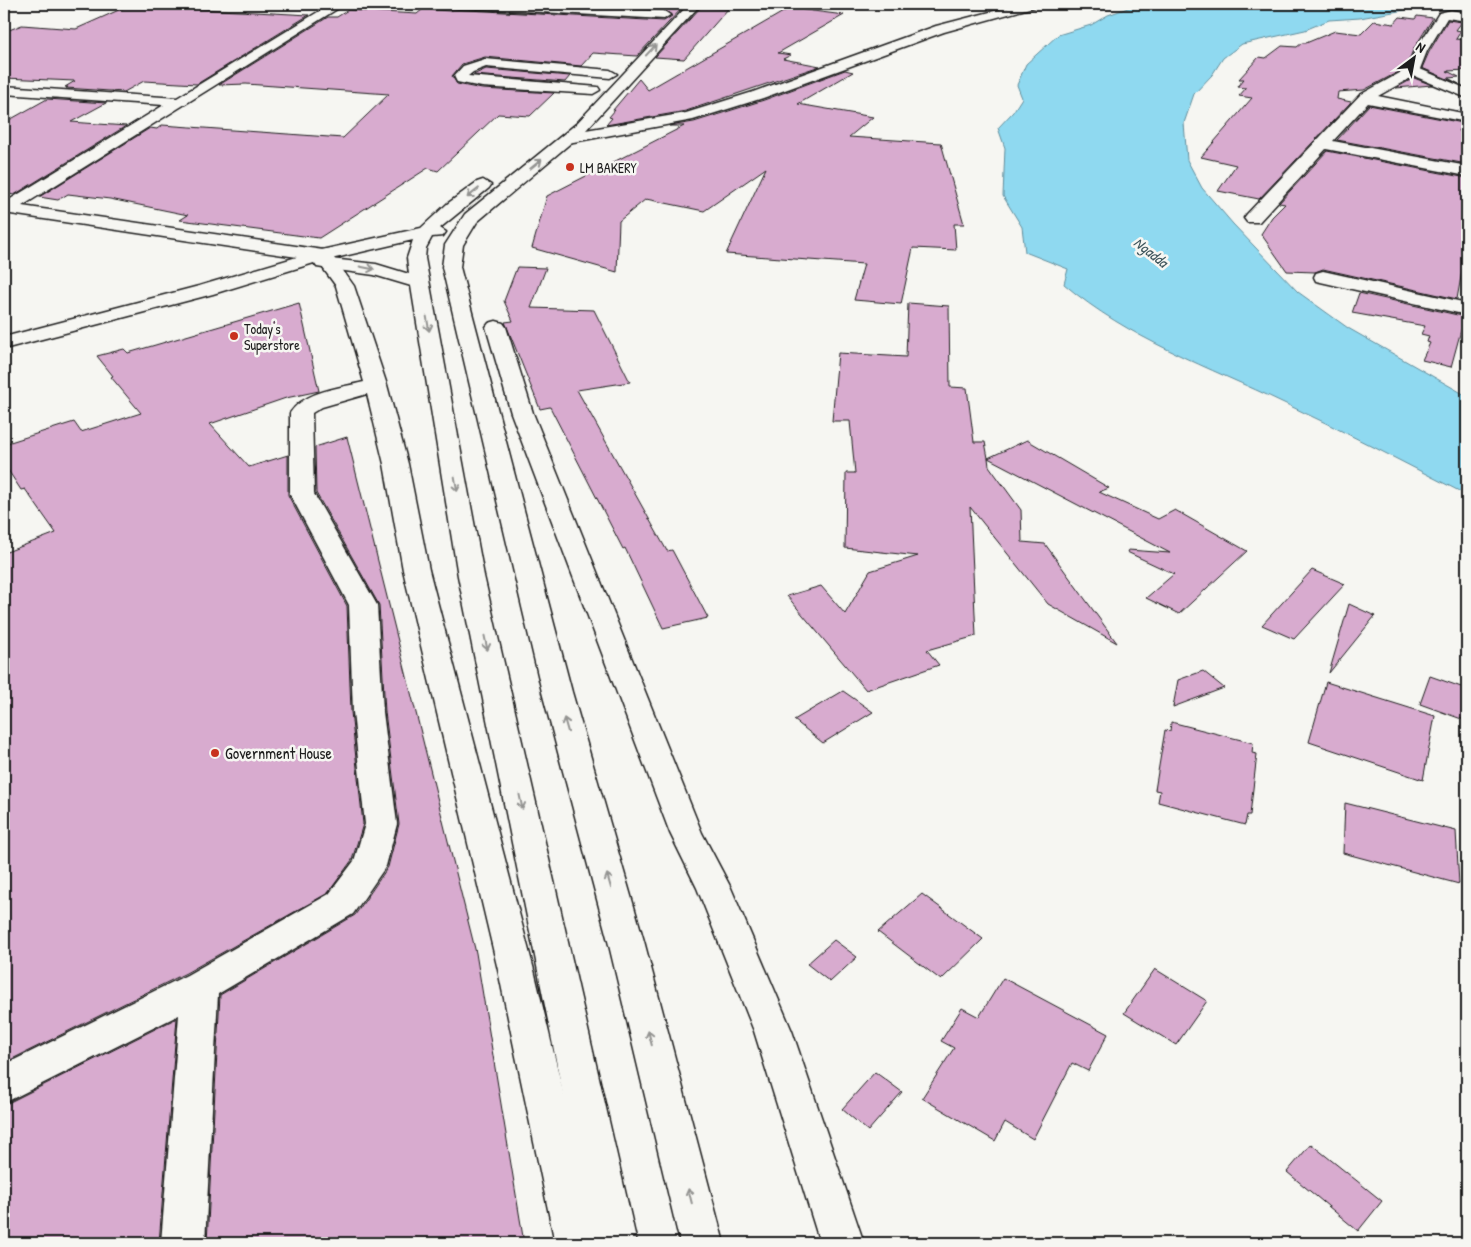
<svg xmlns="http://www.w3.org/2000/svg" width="1471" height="1247" viewBox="0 0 1471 1247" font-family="'Patrick Hand',sans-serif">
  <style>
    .water { fill: #8fd9f0; stroke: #618d9b }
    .building { fill: #d8abcf; stroke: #1c1c1c }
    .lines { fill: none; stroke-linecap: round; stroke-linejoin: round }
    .street-casing { stroke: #1c1c1c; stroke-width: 3 }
    .secondary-casing { stroke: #1c1c1c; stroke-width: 3 }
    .street { fill: #f6f6f2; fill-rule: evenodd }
    .secondary { fill: #f6f6f2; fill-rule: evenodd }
    .oneway { stroke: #949492 }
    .poi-dot { fill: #c8321e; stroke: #f6f6f2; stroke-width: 2 }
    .labels { text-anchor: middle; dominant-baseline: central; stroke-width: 5; stroke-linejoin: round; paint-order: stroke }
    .far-poi-label { font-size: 14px; fill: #1c1c1c; stroke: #f6f6f2; text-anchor: start }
    .far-water-label { font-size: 15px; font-style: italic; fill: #3e555c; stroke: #f6f6f2 }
    .poi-label { font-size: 16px; fill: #1c1c1c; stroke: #f6f6f2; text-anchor: start }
  </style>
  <rect width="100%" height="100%" fill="#f6f6f2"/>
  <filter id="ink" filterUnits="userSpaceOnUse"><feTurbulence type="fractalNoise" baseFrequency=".02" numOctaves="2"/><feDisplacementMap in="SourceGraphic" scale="10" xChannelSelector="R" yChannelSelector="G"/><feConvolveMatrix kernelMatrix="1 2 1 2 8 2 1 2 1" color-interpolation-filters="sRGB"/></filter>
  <g filter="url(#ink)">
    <path class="water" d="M1139,4h328v5h-57l-50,9 -31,2 -24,10 -63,14 -19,14 -11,17 -18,19 -10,29 3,37 15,28 31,36 65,68 50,36 119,68v99c-61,-31 -121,-63 -183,-92 -75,-36 -156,-64 -220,-119l4,-15 -43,-17 -3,-25 -19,-31 2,-48 -7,-20 15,-16 9,-14 -5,-13 9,-21 32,-29 33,-10 17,-10z"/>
    <g class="building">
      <path d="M549,4l135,2 -47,50 -44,-3 -12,13 -96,-9 -23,7 -10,12 5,8 25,5 72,4 -24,23 -32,-2 -60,57 -10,-3 -109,70 -139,-18 8,-5 -78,-16 -42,-5 -10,6 -19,-3 111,-69 7,1 5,-4 181,13 46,-44 -143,-10 -27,1 109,-68h9l11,-7 69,4 6,-5 27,2v-2l214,12 8,-5 -8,-7z"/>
      <path d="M130,5l179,10 -112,69 -53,-3 -20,11 -58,-4 2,-1h-3l10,-6 -71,-3v-46l18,-7 54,4z"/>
      <path d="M701,7l27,2 -44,50 -29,-2z"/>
      <path d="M790,8l54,7 -66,38 13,2 -8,4 37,7 -134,45 -80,14 6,-7 -3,-1 6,-7h-2l26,-31 9,11z"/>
      <path d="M1417,16l16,2 -20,32 -7,18 -42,22 -26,2 -1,7 14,3 -92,97 -41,-8 18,-26 -35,-8 51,-59 -13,-2 7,-8 -9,-1 7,-8h-5l20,-22 7,1 16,-12 15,1 5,-4h4l29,-12 26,3 13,-13 20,3 6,-7 15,2z"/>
      <path d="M1448,20l14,2 -6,8 5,1 -5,8 11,1v30l-20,1 12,6 -11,1 11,6 -37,-16 7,-16z"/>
      <path d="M486,69l84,7 -5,6 -92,-7z"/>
      <path d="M845,70l8,2 -55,32 75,13 -24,20 92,6 23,81h-10l2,26 -43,-2 -12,56 -47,-4 10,-36 -138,-10 40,-86 -62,43 -58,-12 -27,22 -2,51 -85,-24 15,-52 137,-70h-15l25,-4 70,-22z"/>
      <path d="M1414,78l18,7 -36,3z"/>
      <path d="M47,99l59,4 -35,19 55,4 -112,69 -10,-2v-70z"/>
      <path d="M1369,105l94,18 -5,8 9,2v31l-130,-24z"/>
      <path d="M1327,151l140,27 -1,71 -9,50 -134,-30 -8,3 -28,-1 -26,-37 11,-17 13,-13 -6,-1z"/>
      <path d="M517,267l29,1 -15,40 63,2 36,72 -53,8 90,161 5,-1 36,68 -45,10 -38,-80 -2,1 -73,-142 -10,2 -35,-87 8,-1 -9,-20z"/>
      <path d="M1359,293l103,23 1,7 -12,44 -29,-7 8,-17 -3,-1 2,-6 -8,-2 4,-8 -73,-13z"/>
      <path d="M299,303l20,88 -33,7 -76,26 39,43 39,-12v40l59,111 4,106 12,112 -11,36 -24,33 -142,80 -182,90v-510l52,-20 -31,-44 -4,1 -17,-26v-20l70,-22 7,10 60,-19 -30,-36 2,-1 -16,-20 27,-7 4,4z"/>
      <path d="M908,303l41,3 1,81 17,1 7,54h11l3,16 39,-18 82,48 -10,4 59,27 17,-9 72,41 -68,63 -33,-16 28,-24 -47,-22 1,-2 42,3 -182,-95 1,8 32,44 1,32 23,2 72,99 -69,-39 -78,-97 6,129 -49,14 12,15 -73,25 -79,-94 34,-10 24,28 25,-43 48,-15 -73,-8 1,-75h9l-5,-52h-18l6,-68 68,4z"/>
      <path d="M347,437l129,516 48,290h-317l13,-248 135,-80 33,-48 11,-43 -14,-112 -6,-107 -63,-112 -1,-46z"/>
      <path d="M1312,570l33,14 -51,55 -32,-14z"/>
      <path d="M1349,604l26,12 -46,57z"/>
      <path d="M1203,671l21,17 -51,19 5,-27z"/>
      <path d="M1430,676l37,13v32l-47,-17z"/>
      <path d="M1326,682l109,34 -12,64 -114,-38z"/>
      <path d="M843,691l30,21 -50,31 -29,-23z"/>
      <path d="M1171,722l82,21 -1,10 5,1 -7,61h-3l-2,10 -87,-23 2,-11 -5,-1 10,-60 5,1z"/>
      <path d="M1345,803l111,28 3,53 -116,-31z"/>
      <path d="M922,894l61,45 -42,41 -63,-48z"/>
      <path d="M834,940l23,17 -27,25 -23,-18z"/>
      <path d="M1155,969l52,32 -31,44 -52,-32z"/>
      <path d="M1003,978l105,56 -20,37 -16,-8 -39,76 -28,-17 -10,19 -73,-43 32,-50 -13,-7 21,-33 17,9z"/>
      <path d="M177,1018l-18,225h-155v-138z"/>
      <path d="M875,1072l27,20 -34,39 -26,-22z"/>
      <path d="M1311,1144l71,57 -24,30 -71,-59z"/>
    </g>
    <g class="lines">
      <defs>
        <g id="street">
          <path d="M331,4h14l-323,202 301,44 6,1 25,35 33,99 21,79 21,106 105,400 65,273h-44l-57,-273 -95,-400 -19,-106 -17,-70 -45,13 -10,6 2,81 63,111 6,107 14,112 -11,42 -33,48 -135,80 -13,249h-44l18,-228 -175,88v-38l183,-90 142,-81 25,-33 11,-37 -12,-112 -4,-107 -59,-111v-81c15,-22 49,-25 74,-31l-28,-96 -19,-26 -313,-47v-10l160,-98 -160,-11v-8l173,12z"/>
          <path d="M445,4h69l150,7 6,4 -6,4 -213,-12z"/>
          <path d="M1021,4h18l-2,2 -93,26 -181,66 -70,22 -125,23 -8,-5 8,-5 118,-20 67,-21 183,-66z"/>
          <path d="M1451,10l16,3v8l-20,-3 -20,33 -7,18 47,20v9l-53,-22 -36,20 89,18v8l-99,-19 -35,38 134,25v10l-141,-27 -67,73h-12l-3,-4 3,-4 113,-119 47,-26 8,-18 24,-38z"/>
          <path d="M485,59l125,11 7,4 -7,4 -124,-11 -13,5 -5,4 130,11 2,3 -7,4 -111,-7 -25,-5 -3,-6 9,-10z"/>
          <path d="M1323,271l144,32v12l-151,-34 -2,-4 2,-4z"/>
          <path d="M496,321l7,2 3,4 27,86 169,420 29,55 61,143 72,212h-44l-66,-212 -57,-143 -27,-55 -159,-420 -25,-86 3,-4z"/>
        </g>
        <g id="secondary">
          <path d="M689,4h12l-115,126 -109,92 -14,23 -3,22 112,425 72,249 80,302h-44l-72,-302 -66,-249 -100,-425 3,-22 20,-31 111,-90z"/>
          <path d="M483,180l8,5 -2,3 -49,40 6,4 -3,4 -11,1 -6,11 -1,10 59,318 153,667h-44l-135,-667 -47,-290 -37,-11 -51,-7 -6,-1 -3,-4 -101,31 -209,55v-12l195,-51 118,-35 104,-23 26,-24 30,-22zM413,240l-6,18 2,16 -33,-10 -45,-5z"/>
        </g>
      </defs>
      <use href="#street" class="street-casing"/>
      <use href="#secondary" class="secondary-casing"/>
      <use href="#street" class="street"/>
      <use href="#secondary" class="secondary"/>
    </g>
    <defs><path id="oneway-shaft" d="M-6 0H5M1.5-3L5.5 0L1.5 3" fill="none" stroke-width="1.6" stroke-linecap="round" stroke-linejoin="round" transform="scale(1.25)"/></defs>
    <g class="oneway">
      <use href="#oneway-shaft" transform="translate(651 50) rotate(-47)"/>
      <use href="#oneway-shaft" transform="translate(536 164) rotate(-39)"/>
      <use href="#oneway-shaft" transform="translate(473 193) rotate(142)"/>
      <use href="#oneway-shaft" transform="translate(367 268) rotate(11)"/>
      <use href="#oneway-shaft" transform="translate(428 324) rotate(80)"/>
      <use href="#oneway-shaft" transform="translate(456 484) rotate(80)"/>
      <use href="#oneway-shaft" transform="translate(486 643) rotate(78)"/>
      <use href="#oneway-shaft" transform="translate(566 725) rotate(-106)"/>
      <use href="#oneway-shaft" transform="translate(521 802) rotate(78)"/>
      <use href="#oneway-shaft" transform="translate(609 881) rotate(-106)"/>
      <use href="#oneway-shaft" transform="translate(650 1038) rotate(-104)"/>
      <use href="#oneway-shaft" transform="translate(690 1196) rotate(-104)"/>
    </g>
  </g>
  <g class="poi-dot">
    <circle cx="570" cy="167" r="5"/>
    <circle cx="234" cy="336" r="5"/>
    <circle cx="215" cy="753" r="5"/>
  </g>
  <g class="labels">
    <g class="far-poi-label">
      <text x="580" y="167">LM BAKERY</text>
      <text x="244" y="328">Today's<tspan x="244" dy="16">Superstore</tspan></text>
    </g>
    <g class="far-water-label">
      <text transform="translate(1151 252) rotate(38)">Ngadda</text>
    </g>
    <g class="poi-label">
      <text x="225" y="753">Government House</text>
    </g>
  </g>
  <rect width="1471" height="1247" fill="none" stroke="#f6f6f2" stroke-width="20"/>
  <rect x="10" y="10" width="1451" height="1227" fill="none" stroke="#1c1c1c" stroke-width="2" filter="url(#ink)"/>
  <g transform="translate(1414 58) rotate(32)" stroke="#f6f6f2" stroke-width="4" paint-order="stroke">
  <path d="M0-4L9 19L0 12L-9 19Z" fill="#1c1c1c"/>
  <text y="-8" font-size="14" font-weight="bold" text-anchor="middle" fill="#1c1c1c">N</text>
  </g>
</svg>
